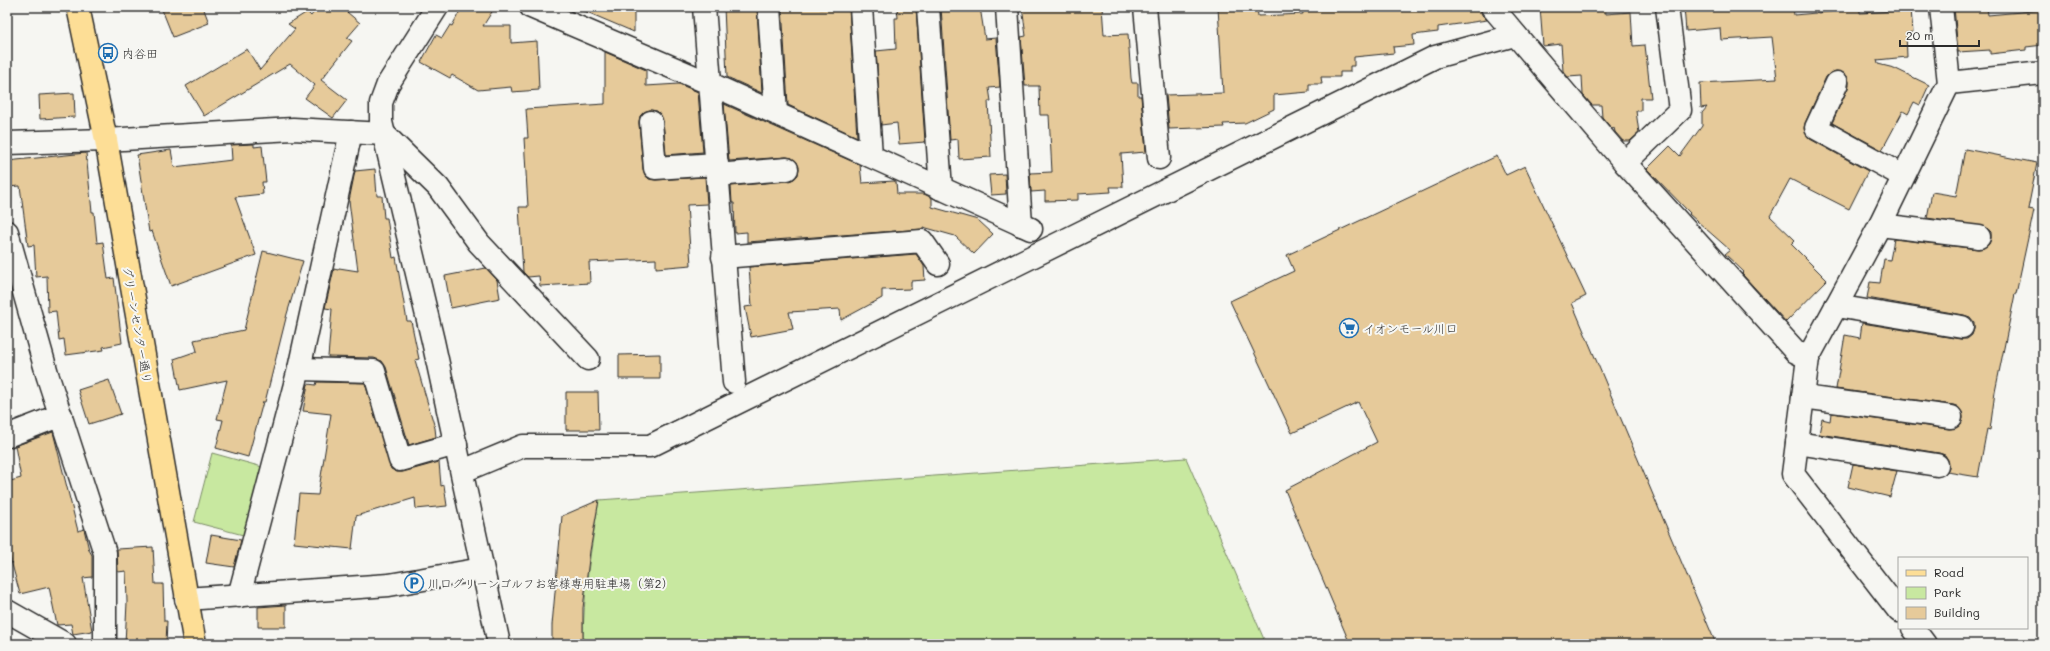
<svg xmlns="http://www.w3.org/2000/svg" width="2050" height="651" viewBox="0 0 2050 651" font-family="Mali,'Klee One',sans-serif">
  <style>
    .green { fill: #c8e8a0; stroke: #7a8a66 }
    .building { fill: #e6ca9a; stroke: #2b2b2b }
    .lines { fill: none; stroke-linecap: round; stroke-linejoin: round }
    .minor-casing { stroke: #2b2b2b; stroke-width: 25 }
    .major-casing { stroke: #2b2b2b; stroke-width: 25 }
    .minor { stroke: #f6f6f2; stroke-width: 22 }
    .major { stroke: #fdde96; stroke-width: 22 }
    .labels { text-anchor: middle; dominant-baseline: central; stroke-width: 4; stroke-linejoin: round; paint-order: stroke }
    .poi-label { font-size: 12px; fill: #2b2b2b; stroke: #f6f6f2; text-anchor: start }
    .street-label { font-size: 12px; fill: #2b2b2b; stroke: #f6f6f2 }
  </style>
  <rect width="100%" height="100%" fill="#f6f6f2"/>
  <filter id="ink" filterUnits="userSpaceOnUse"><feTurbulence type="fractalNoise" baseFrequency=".025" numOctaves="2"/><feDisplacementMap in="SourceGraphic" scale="8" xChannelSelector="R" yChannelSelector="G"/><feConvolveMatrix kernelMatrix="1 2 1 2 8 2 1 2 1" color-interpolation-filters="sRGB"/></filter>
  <g filter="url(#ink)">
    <g class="green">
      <path d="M212,453l54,15 -19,68 -53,-14z"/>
      <path d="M1186,458l80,186h-683c0,-49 8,-96 16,-144z"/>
    </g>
    <g class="building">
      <path d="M161,7h42l6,16 -36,14z"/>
      <path d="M318,7h23l19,16 -13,15 5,3 -31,39 26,20 -14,18 -28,-20 10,-13 -25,-21 -86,52 -18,-30 61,-37 13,21 35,-41 -7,-5 19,-12 4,4z"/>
      <path d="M462,7h33l-12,19h28v17l26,-2 2,49 -27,2 -1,-5 -33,3 -26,-15 -2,3 -29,-16 15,-27 6,3 8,-13 2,1z"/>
      <path d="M576,7h58v25l-59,-25z"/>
      <path d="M724,7h33l5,86 -35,-16z"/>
      <path d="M782,7h37l1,2 29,-2 8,130 -69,-32z"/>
      <path d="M897,7h19l9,135 -26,2 -2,-21 -16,2 -5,-74 20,-2 -1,-31h3z"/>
      <path d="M941,7h39l5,32 11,-1 4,49 -11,1 2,13h-3l3,56 -32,2 -1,-20 -8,1z"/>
      <path d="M1022,7h80l2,28 24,-1 3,44 1,5h6v13h3l5,56 -25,2 2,33h-13l1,5 -33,2v6l-33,1v-10l-14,1 -1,-19 22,-1 -3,-57h-9l-1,-29h-14l-4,-49 5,-1z"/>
      <path d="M1218,7h39l1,9 45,-2 -1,-7h178l2,8 5,5 -49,7v5l-25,3 1,10 -21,2 1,6 -40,4v9h-4v6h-10v5h-19l1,7h-13v8l-35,3v14l-29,14 -22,1 1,3 -55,2 -3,-34 57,-2z"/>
      <path d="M1540,7h65l1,7 25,-2 2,34 12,-1 6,53h-10v13h-5l3,22 -9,8h-7l-8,-9 -1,-4 -2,1 -10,-12 -1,-12h-9l-9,-10 -1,-19 -14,1 -5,-6 -2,-27 -18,2z"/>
      <path d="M1684,7h109l1,8 44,-4 -1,-4h23v6l51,-3 2,22 -7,1 1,24 -30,3 1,4 16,4 35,17 -9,20 -6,-3 -6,12 -5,-3 -21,39 -50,-27 16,-35 1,-6 -2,-6 -5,-4 -6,-1 -6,2 -4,4 -21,46 -1,6 6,10 58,32 -19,38 -59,-30 -20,37 25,24 -4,4 36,36 -41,42 -44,-48 2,-2 -19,-18 5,-4 -41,-36 1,-1 -43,-44 23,-23 10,10 22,-30v-13l5,-6 -6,1 -1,-25 77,-4 -5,-42 -51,3 -1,-12 -34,3z"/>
      <path d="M1954,7h33l1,8 55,-5v35l-17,2v3l-36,4v-4l-32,2z"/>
      <path d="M605,52l41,18v16l33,-2 19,8 5,60 -37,3 -3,-34 -2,-6 -4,-4 -7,-1 -6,2 -4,4 -1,7 4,46 2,6 4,4 7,1 49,-3 2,27 -20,1 4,60 -35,3v-9l-67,3 1,21 -50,3 -1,-10 -11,1 -5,-5 -4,-65h9l-4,-69h4l-2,-29 79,-5z"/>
      <path d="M74,93l1,24 -35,2 -1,-24z"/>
      <path d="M724,104l136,61 2,18 32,-2 2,1 1,12h27l8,4v9l46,13 15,14 -19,20 -19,-18 -32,-9v2l-176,13v-10l-12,1 -1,-30h-2l-1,-17 57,-5 6,-2 4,-4 1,-7 -2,-6 -5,-4 -6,-1 -57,4z"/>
      <path d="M254,144v3l8,-1 4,36h-4l1,12 -28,3 21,58 -85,31 -19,-55 -3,1 -12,-77 34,-5 3,17 58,-7 -1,-15z"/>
      <path d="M1965,149l72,14 -9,46 6,1 -18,84h-1l-20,98 -5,38 -3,-1 -9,48 -31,-5 2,-5 -1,-7 -3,-5 -6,-2 -120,-19 3,-15 8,2 1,-8 118,16 7,-1 5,-4 2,-6 -1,-6 -4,-5 -5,-2 -117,-16 9,-54 15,3 2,-15 98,16h7l5,-4 2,-6v-7l-4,-5 -6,-2 -97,-17 3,-16 10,1 4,-24 6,1 4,-21 84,10 6,-1 5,-4 2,-6v-6l-5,-5 -59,-9 5,-26 24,4z"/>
      <path d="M86,153l6,59h2l3,31 6,-1 5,37 6,-1 8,65 -19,4 1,3 -38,5 -2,-16 -5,1 -3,-29 -8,1 -1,-36 -11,1 -2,-32 -6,1 -8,-60 -13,1v-26z"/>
      <path d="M1497,156l9,19 19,-9 61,130 -14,7 144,341h-366l-65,-154 92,-48 -19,-40 -66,31 -62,-132 64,-30 -7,-16z"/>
      <path d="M375,169l2,27h5l2,22h3l6,40 3,-1 11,64h4l8,38 -4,1 20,68 1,9 -27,8 -23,-78 -4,-6 -8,-3 -46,-1 4,-48 -7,-1 9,-39 4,1 1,-2 19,3 -9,-70 6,-30z"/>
      <path d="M1005,174l1,20 -15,1 -2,-20z"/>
      <path d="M263,251l40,10 -16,53 -22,88h-2l-15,55 -32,-9 7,-28 -6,-1 10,-39 -47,10 -6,-31 23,-8 -3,-11 50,-10z"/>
      <path d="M916,254l8,12 1,14 -14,1v8l-29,1v8l-41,22 -1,-11 -51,3 4,17 -42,8 -6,-30 7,-1 -3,-39z"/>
      <path d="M486,268l11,12 3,18 -49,10 -6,-32z"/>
      <path d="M660,354v25h-41v-24z"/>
      <path d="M109,380l12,34 -32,10 -11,-34z"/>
      <path d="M317,382l48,1 26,86 6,3h6l36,-10 2,24 3,-1 3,21 -31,3 -1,-11 -59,18 -4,33 -58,-6 5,-49 19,1 13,-81 -28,-3 5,-27 8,1z"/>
      <path d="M566,392h32l1,38h-33z"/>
      <path d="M53,432l25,99 6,-2 5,21 3,5v22l-9,1 9,53 -19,3 -2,-10 -14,1 -8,-38 -29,7 -10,-37 -3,1v-76l14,-4 -6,-32z"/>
      <path d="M1853,464l44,7 -7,26 -42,-10z"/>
      <path d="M599,500l-9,51 -7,57v36h-31v-19l10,-109z"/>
      <path d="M211,535l30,5 -7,27 -28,-4z"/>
      <path d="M153,547l2,37h8l1,37h3l-1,23h-41l2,-42 -1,-31 -8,1 -1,-23z"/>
      <path d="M286,605v22h-28v-20z"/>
    </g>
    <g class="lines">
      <defs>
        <g id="minor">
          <path d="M437,7l-49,77 -7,19v19l52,219 66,303"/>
          <path d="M531,7l180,77 320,145"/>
          <path d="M704,7l30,375"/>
          <path d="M769,7l7,106"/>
          <path d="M861,7l10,149"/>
          <path d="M928,7l13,182"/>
          <path d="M1007,7l14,218"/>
          <path d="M1145,7l14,151"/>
          <path d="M1492,7l133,156 171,189 12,6"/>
          <path d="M1837,83l-21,45 87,48"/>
          <path d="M1949,83l94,-10"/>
          <path d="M651,122l4,46 62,-4"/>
          <path d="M7,143l99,-3 187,-11 91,5 54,53 41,56 109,116"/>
          <path d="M1625,163l55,-53 -13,-103"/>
          <path d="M717,175l70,-6"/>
          <path d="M1880,225l99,12"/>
          <path d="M7,232l41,145 57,176v91"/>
          <path d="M723,257l199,-16 16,23"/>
          <path d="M1836,306l126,21"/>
          <path d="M299,369l75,2 26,89 56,-16"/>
          <path d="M1803,397l148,20"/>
          <path d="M7,436l54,-21"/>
          <path d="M1797,443l140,22"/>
          <path d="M463,471l60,-25h127l785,-389 80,-22"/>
          <path d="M239,596l60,-227 52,-237"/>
          <path d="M186,599l203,-14 93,-16"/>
          <path d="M7,611l58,33"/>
          <path d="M1899,611l-106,-137 15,-116 72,-133 69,-142 -8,-76"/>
          <path d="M1913,628l12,16"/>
        </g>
        <path id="major" d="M78,7l28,133 89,504"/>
      </defs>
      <use href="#minor" class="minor-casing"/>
      <use href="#major" class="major-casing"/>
      <use href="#minor" class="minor"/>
      <use href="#major" class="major"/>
    </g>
  </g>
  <defs>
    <symbol id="bus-ring" viewBox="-11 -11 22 22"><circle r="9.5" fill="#f6f6f2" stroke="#1f6fb2" stroke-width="1.5"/><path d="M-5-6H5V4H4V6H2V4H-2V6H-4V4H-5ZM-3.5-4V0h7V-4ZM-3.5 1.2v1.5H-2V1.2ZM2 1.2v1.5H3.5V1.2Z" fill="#1f6fb2"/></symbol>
    <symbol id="supermarket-ring" viewBox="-11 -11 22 22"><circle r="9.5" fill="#f6f6f2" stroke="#1f6fb2" stroke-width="1.5"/><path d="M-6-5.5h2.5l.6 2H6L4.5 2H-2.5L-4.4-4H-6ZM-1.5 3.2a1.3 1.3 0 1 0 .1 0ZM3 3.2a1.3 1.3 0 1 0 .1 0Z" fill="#1f6fb2"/></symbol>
    <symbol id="parking-ring" viewBox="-11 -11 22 22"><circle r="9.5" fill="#f6f6f2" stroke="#1f6fb2" stroke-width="1.5"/><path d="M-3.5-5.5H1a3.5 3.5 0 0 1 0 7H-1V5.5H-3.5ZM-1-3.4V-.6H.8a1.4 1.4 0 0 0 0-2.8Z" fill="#1f6fb2"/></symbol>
  </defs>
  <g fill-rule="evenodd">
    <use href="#bus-ring" x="97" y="42" width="22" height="22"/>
    <use href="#supermarket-ring" x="1338" y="317" width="22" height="22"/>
    <use href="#parking-ring" x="403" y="572" width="22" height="22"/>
  </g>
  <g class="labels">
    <g class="poi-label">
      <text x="122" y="53">内谷田</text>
      <text x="1363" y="328">イオンモール川口</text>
      <text x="428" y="583">川口グリーンゴルフお客様専用駐車場（第2）</text>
    </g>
    <g class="street-label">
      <text transform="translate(138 325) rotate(80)">グリーンセンター通り</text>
    </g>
  </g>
  <rect width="2050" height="651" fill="none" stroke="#f6f6f2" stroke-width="24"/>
  <rect x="12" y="12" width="2026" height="627" fill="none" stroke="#2b2b2b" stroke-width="1.5" filter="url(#ink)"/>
  <rect x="1898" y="557" width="130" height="72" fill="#f6f6f2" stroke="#a5a5a2"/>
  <rect x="1906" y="570" width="20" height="6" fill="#fdde96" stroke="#a5a5a2"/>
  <text x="1934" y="577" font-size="12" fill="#2b2b2b">Road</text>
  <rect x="1906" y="587" width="20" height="12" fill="#c8e8a0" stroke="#a5a5a2"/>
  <text x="1934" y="597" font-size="12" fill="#2b2b2b">Park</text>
  <rect x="1906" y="607" width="20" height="12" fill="#e6ca9a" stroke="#a5a5a2"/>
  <text x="1934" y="617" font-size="12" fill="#2b2b2b">Building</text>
  <path d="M1900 40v6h79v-6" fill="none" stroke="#2b2b2b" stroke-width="2"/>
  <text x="1906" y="40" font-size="12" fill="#2b2b2b" stroke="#f6f6f2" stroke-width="3" paint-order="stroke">20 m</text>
</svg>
